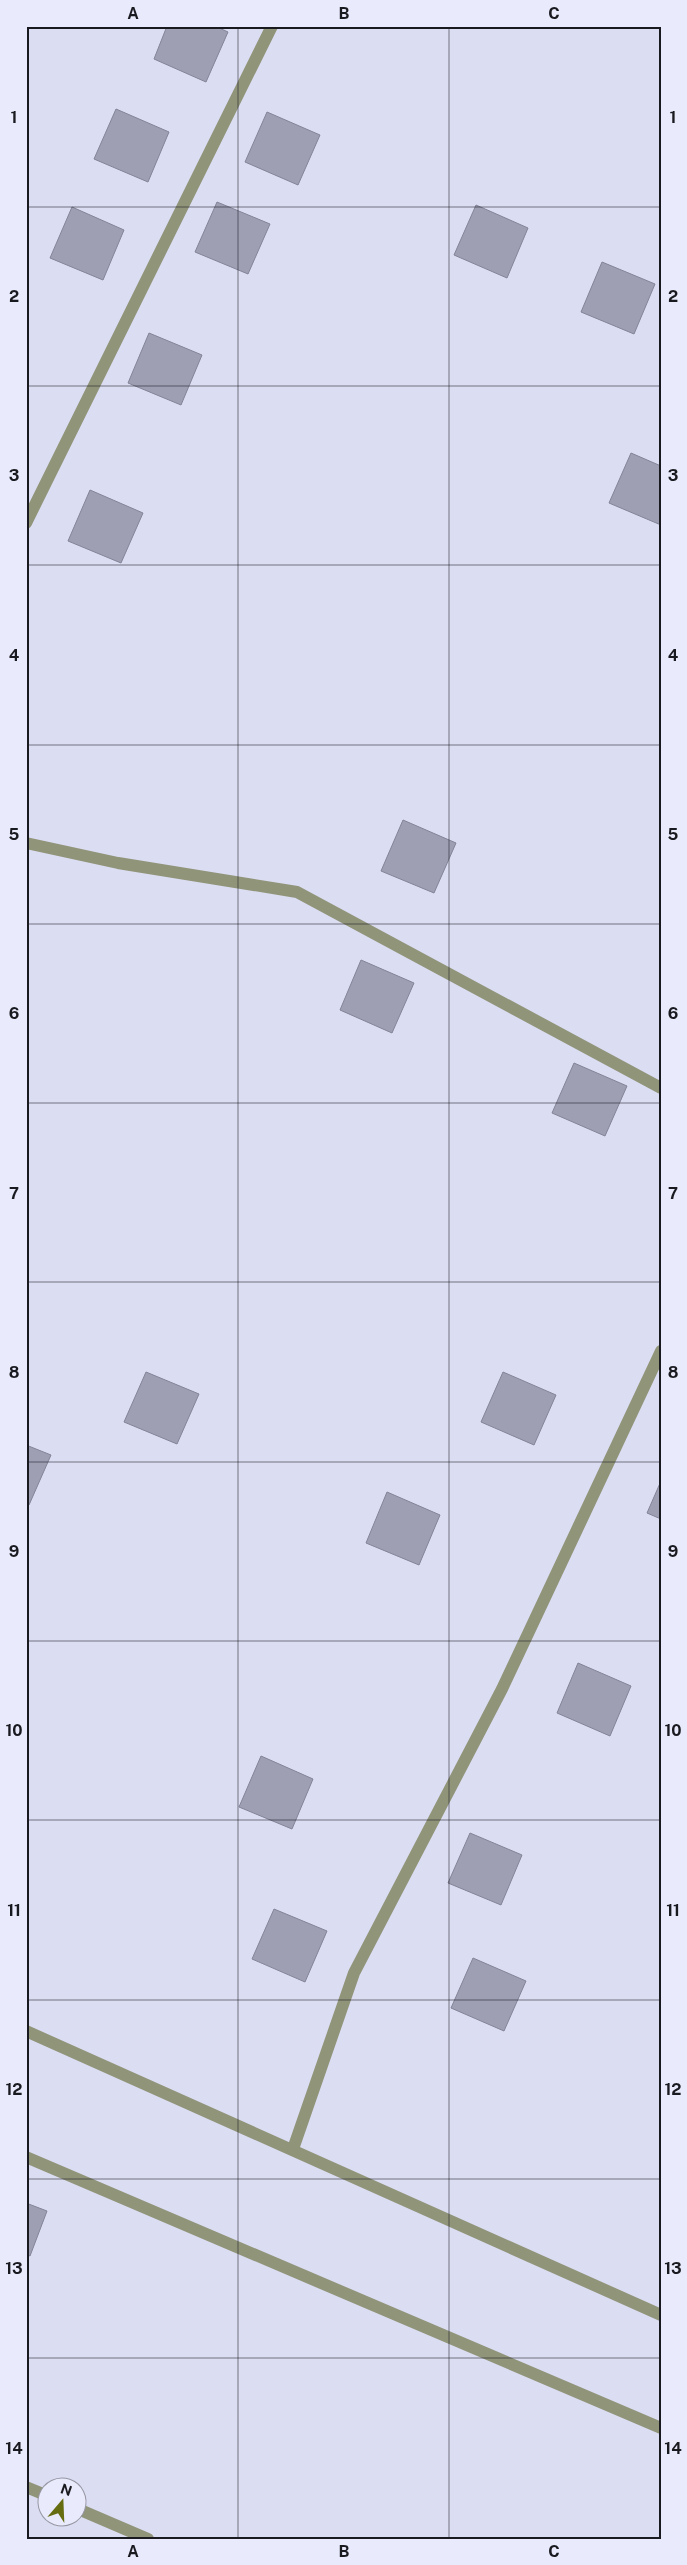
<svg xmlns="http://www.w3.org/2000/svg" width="687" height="2565" viewBox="0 0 687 2565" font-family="'Public Sans',sans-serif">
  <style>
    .building { fill: #9e9fb3; stroke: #848498 }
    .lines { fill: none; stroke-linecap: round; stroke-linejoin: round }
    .minor { stroke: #909479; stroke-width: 12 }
    .grid { fill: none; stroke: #191920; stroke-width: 1; stroke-opacity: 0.55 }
    .neatline { fill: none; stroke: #191920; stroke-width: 2 }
    .grid-label { font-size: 16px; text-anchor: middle; font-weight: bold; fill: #191920 }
  </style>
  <rect width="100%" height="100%" fill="#dbddf2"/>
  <g class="building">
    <path d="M167,26h48l13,6 -22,50 -52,-23z"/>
    <path d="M116,109l53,23 -21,50 -54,-23z"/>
    <path d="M267,112l53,23 -22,50 -53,-23z"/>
    <path d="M217,202l53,22 -22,50 -53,-22z"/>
    <path d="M476,205l52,23 -21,50 -53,-23z"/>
    <path d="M72,207l52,23 -21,50 -53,-22z"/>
    <path d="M602,262l53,22 -21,50 -53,-22z"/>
    <path d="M149,333l53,22 -21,50 -53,-22z"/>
    <path d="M631,453l30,13v59l-52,-22z"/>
    <path d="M90,490l53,23 -22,50 -53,-22z"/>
    <path d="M403,820l53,23 -22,50 -53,-22z"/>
    <path d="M361,960l53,23 -22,50 -52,-23z"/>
    <path d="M574,1063l53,23 -22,50 -53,-23z"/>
    <path d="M146,1372l53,22 -22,50 -53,-22z"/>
    <path d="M503,1372l53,23 -22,50 -53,-23z"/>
    <path d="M26,1445l25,10 -22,50 -3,-1z"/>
    <path d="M661,1481v38l-14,-6z"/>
    <path d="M387,1492l53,23 -21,50 -53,-22z"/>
    <path d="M578,1663l53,23 -21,50 -53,-23z"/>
    <path d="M261,1756l52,23 -21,50 -53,-22z"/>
    <path d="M470,1833l52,22 -21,50 -53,-22z"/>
    <path d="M274,1909l53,22 -22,51 -53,-23z"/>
    <path d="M473,1958l53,23 -22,50 -53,-23z"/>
    <path d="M26,2203l21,8 -17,45 -4,-2z"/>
  </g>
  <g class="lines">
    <g class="minor">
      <path d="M26,523l246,-497"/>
      <path d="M26,843l92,20 179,29 364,196"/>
      <path d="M26,2031l635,284"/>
      <path d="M293,2149l61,-176 148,-284 159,-338"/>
      <path d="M26,2157l635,271"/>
      <path d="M26,2487l22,9"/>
      <path d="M78,2509l70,30"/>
    </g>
  </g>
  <path class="grid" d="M238,26v2513M449,26v2513M26,207h635M26,386h635M26,565h635M26,745h635M26,924h635M26,1103h635M26,1282h635M26,1462h635M26,1641h635M26,1820h635M26,2000h635M26,2179h635M26,2358h635"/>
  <rect width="687" height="2565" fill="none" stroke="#e9eafb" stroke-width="55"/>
  <g transform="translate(62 2502) rotate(19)"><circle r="24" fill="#e9eafb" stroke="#9696a3"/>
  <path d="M0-4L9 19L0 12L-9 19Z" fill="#666d11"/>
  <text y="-8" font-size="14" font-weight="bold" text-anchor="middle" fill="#191920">N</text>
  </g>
  <rect x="28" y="28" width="632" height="2510" class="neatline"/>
  <g class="grid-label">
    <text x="133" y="19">A</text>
    <text x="344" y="19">B</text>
    <text x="554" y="19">C</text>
    <text x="14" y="123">1</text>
    <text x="673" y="123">1</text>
    <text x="14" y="302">2</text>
    <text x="673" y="302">2</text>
    <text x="14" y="481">3</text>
    <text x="673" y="481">3</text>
    <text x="14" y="661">4</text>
    <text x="673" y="661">4</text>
    <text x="14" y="840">5</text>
    <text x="673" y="840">5</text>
    <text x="14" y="1019">6</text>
    <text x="673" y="1019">6</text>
    <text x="14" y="1199">7</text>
    <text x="673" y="1199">7</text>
    <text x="14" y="1378">8</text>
    <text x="673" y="1378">8</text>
    <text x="14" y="1557">9</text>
    <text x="673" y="1557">9</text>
    <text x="14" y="1736">10</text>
    <text x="673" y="1736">10</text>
    <text x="14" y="1916">11</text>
    <text x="673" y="1916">11</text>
    <text x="14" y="2095">12</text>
    <text x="673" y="2095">12</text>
    <text x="14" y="2274">13</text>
    <text x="673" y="2274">13</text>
    <text x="14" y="2454">14</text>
    <text x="673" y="2454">14</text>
    <text x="133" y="2557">A</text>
    <text x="344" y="2557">B</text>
    <text x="554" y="2557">C</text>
  </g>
</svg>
